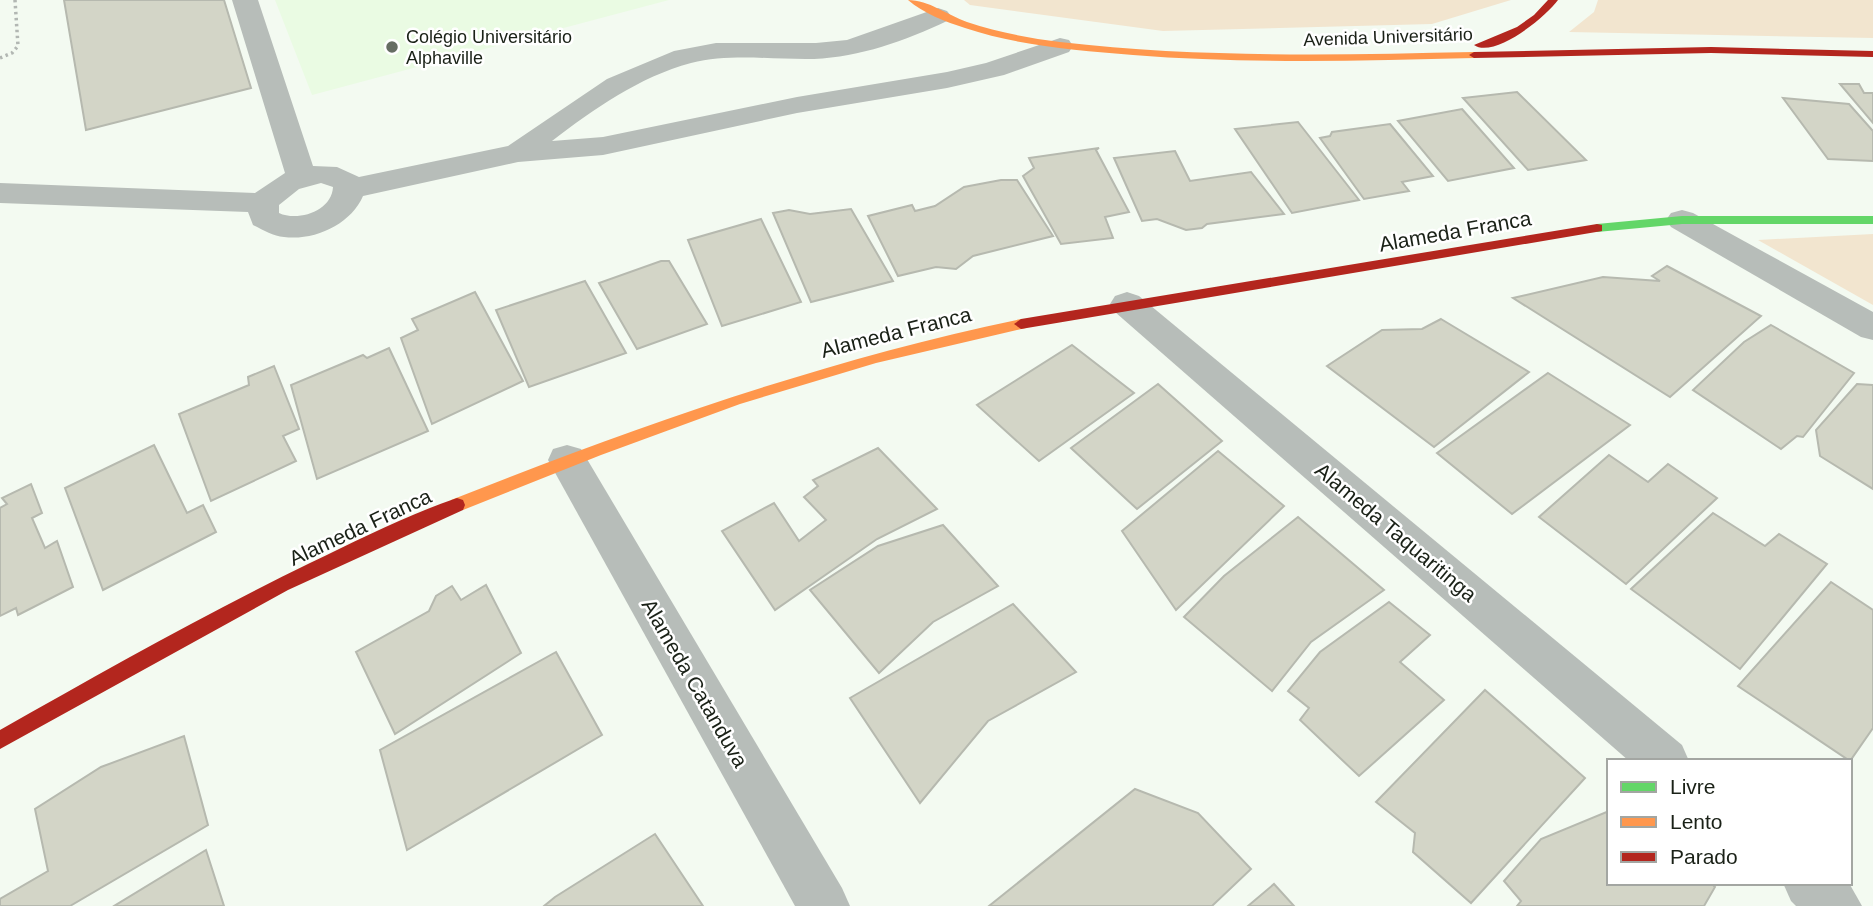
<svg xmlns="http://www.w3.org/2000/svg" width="1873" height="906" viewBox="0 0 1873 906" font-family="Arial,sans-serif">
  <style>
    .built { fill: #eafbe3 }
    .green { fill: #f2e5cf }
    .building { fill: #d3d5c7; stroke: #b6b9af; stroke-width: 2 }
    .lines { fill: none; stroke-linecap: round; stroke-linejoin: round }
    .path { stroke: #b2b7b3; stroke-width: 3.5; stroke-dasharray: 2.5 3.5; stroke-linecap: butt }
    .street { fill: #b7bdb9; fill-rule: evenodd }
    .fast { fill: #63d668; fill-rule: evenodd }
    .slow { fill: #ff974d; fill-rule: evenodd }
    .jam { fill: #b3261e; fill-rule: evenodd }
    .poi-dot { fill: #666d63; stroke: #fff; stroke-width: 2.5 }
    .labels { text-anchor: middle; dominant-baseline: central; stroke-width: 5; stroke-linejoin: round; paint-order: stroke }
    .far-poi-label { font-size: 18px; fill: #1a2117; stroke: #fff; text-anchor: start }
    .far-street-label { font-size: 18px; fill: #1a2117; stroke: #fff }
    .street-label { font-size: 21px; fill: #1a2117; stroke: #fff }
  </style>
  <rect width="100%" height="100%" fill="#f3faf1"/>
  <path class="built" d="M275,0h394l-357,95z"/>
  <g class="green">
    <path d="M964,0h547l-79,24 -269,7 -193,-26z"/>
    <path d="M1598,0h275v38l-304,-6 25,-20z"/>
    <path d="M1873,234v71l-115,-65z"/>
  </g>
  <g class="building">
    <path d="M64,0h160l27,88 -165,42z"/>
    <path d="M1840,84h19l5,9h9v30z"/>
    <path d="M1517,92l69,68 -58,10 -65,-72z"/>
    <path d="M1783,98l66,6 24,27v30l-45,-2z"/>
    <path d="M1462,109l52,59 -66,13 -50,-60z"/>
    <path d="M1298,122l61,78 -67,13 -57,-84z"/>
    <path d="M1390,124l43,52 -31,6 7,9 -45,8 -44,-61 10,-2 2,-4z"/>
    <path d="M1099,148l-3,2 33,62 -24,5 8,21 -52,6 -38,-68 11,-8 -5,-10z"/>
    <path d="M1175,151l15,30 61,-9 33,42 -77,10 -5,4 -16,2 -29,-11 -15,2 -28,-63z"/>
    <path d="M1001,180h16l36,56 -80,20 -17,13 -20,-2 -38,9 -30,-60 44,-11 3,6 20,-5 29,-19z"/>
    <path d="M851,209l42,72 -82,21 -38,-89 16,-3 21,4z"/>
    <path d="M761,219l40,83 -79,24 -34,-86z"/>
    <path d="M661,261h8l38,63 -70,25 -38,-66z"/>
    <path d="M1667,266l94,50 -91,81 -157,-99 90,-21 57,4 -8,-5z"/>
    <path d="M585,281l41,72 -97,34 -33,-77z"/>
    <path d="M475,292l48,89 -91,43 -31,-86 17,-8 -6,-11z"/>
    <path d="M1441,319l88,53 -95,75 -107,-81 55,-36 40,-1z"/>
    <path d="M1771,325l83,48 -51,64 -6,-1 -16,13 -88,-59 51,-48z"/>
    <path d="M1072,345l62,48 -95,68 -62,-56z"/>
    <path d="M389,348l39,83 -111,48 -26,-94 72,-30 4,3z"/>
    <path d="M274,366l25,63 -16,7 13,25 -85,40 -32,-87 70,-29 -1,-8z"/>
    <path d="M1548,373l82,52 -118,89 -75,-61z"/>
    <path d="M1158,384l64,57 -85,68 -66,-61z"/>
    <path d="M1857,384l16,1v104l-53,-33 -4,-26z"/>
    <path d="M154,445l33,68 16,-8 13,27 -113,58 -38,-102z"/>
    <path d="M878,448l59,61 -60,30 -102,71 -53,-79 52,-28 25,38 27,-21 -22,-23 14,-11 -5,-6z"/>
    <path d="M1218,451l66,55 -108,104 -54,-79z"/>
    <path d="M1609,455l39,27 20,-18 49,34 -91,86 -87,-67z"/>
    <path d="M31,484l11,29 -10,5 13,30 12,-7 16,46 -55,28 -2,-7 -16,8v-108l7,-4 -5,-6z"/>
    <path d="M1713,513l52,33 14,-12 48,30 -87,105 -109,-80z"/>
    <path d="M1298,517l86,73 -73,52 -39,49 -88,-74 40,-41z"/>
    <path d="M943,525l55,61 -65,36 -54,51 -69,-83 68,-44z"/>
    <path d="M1831,582l42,28v118l-23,33 -112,-75z"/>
    <path d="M486,585l35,68 -126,81 -39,-82 73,-41 7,-15 16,-10 9,14z"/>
    <path d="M1389,602l41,33 -30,27 44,38 -85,76 -59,-56 9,-12 -21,-17 32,-39z"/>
    <path d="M1013,604l63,68 -88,49 -68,82 -70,-105z"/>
    <path d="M556,652l46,83 -195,115 -27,-100z"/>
    <path d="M1485,690l100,88 -114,125 -58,-51 2,-19 -39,-31z"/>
    <path d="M184,736l24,89 -138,81h-70v-7l48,-28 -13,-62 66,-42z"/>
    <path d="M1135,789l63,24 53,56 -39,37h-223z"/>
    <path d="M1609,811v72h102l4,4 -11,19h-187l4,-5 -17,-20 37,-42z"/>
    <path d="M655,834l48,72h-159l11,-9z"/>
    <path d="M206,850l18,56h-110z"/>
    <path d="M1274,884l20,22h-46z"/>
  </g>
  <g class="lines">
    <path class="path" d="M0,58l12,-5 6,-7 -3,-46"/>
    <g class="street">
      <path d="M232,0h26l55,166 24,1 22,10 149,-31 99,-67 67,-28 42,-8h100l31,-3 91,-32 9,3 4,5 -4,5c-42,20 -87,36 -133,38 -40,1 -83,-6 -123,4 -52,14 -97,46 -139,78l51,-4 194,-40 150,-25 39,-9 74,-25 9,2 4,6 -4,6 -65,23 -57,13 -150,25 -194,42 -85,7 -155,34c-12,28 -48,45 -79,41 -11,-1 -21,-7 -31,-12l-5,-13 -248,-9v-20l255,10 30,-20zM321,183l12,4c-1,24 -35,35 -54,26v-8l20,-16z"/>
      <path d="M1682,210l11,3 180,99v28l-12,-3 -190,-110 -5,-7 5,-7z"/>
      <path d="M1127,292l12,4 543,449 7,16h-60l-514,-449 -5,-8 5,-8z"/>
      <path d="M567,445l14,4 261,439 8,18h-55l-247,-446 5,-11z"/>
      <path d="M1783,883h66l13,23h-66l-5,-5z"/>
    </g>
    <path class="fast" d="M1682,216h191v8h-191l-85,8 -7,-4 7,-4z"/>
    <g class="slow">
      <path d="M908,0c21,0 39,15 59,22 30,10 61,16 93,20 137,16 276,13 414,10l5,3 -5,3c-114,3 -228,6 -341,-3 -57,-5 -114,-9 -168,-27 -19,-6 -42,-15 -57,-28z"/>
      <path d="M1021,319l7,5 -2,4 -150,35 -136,41 -139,51 -138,55h-12l-2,-5 2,-5c187,-74 373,-140 570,-181z"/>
    </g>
    <g class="jam">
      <path d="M1548,0h10c-12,17 -64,59 -84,45l43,-18 17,-12z"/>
      <path d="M1711,47l162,4v6l-162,-4 -237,5 -5,-3 5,-3z"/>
      <path d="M1597,224l5,1v6l-581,98 -7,-5 7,-5z"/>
      <path d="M457,498l6,2 2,5 -2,5 -175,80 -288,159v-19c102,-58 205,-116 310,-167 48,-23 97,-48 147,-65z"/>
    </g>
  </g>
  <circle class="poi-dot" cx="392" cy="47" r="7"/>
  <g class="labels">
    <g class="far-poi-label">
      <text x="406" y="37">Colégio Universitário<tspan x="406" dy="21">Alphaville</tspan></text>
    </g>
    <g class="far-street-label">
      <text transform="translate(1388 37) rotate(-2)">Avenida Universitário</text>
    </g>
    <g class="street-label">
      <text transform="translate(1455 231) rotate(-10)">Alameda Franca</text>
      <text transform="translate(896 332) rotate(-14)">Alameda Franca</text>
      <text transform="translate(360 527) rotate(-25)">Alameda Franca</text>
      <text transform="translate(1396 532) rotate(40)">Alameda Taquaritinga</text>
      <text transform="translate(695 683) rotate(60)">Alameda Catanduva</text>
    </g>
  </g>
  <rect x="1607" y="759" width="245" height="126" fill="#ffffff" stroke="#a3a6a2" stroke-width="2"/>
  <rect x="1621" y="782" width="35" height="10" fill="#63d668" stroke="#a3a6a2" stroke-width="2"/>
  <text x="1670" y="794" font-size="21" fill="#1a2117">Livre</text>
  <rect x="1621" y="817" width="35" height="10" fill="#ff974d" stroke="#a3a6a2" stroke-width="2"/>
  <text x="1670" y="829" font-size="21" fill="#1a2117">Lento</text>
  <rect x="1621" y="852" width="35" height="10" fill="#b3261e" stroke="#a3a6a2" stroke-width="2"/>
  <text x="1670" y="864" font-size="21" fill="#1a2117">Parado</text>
</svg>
